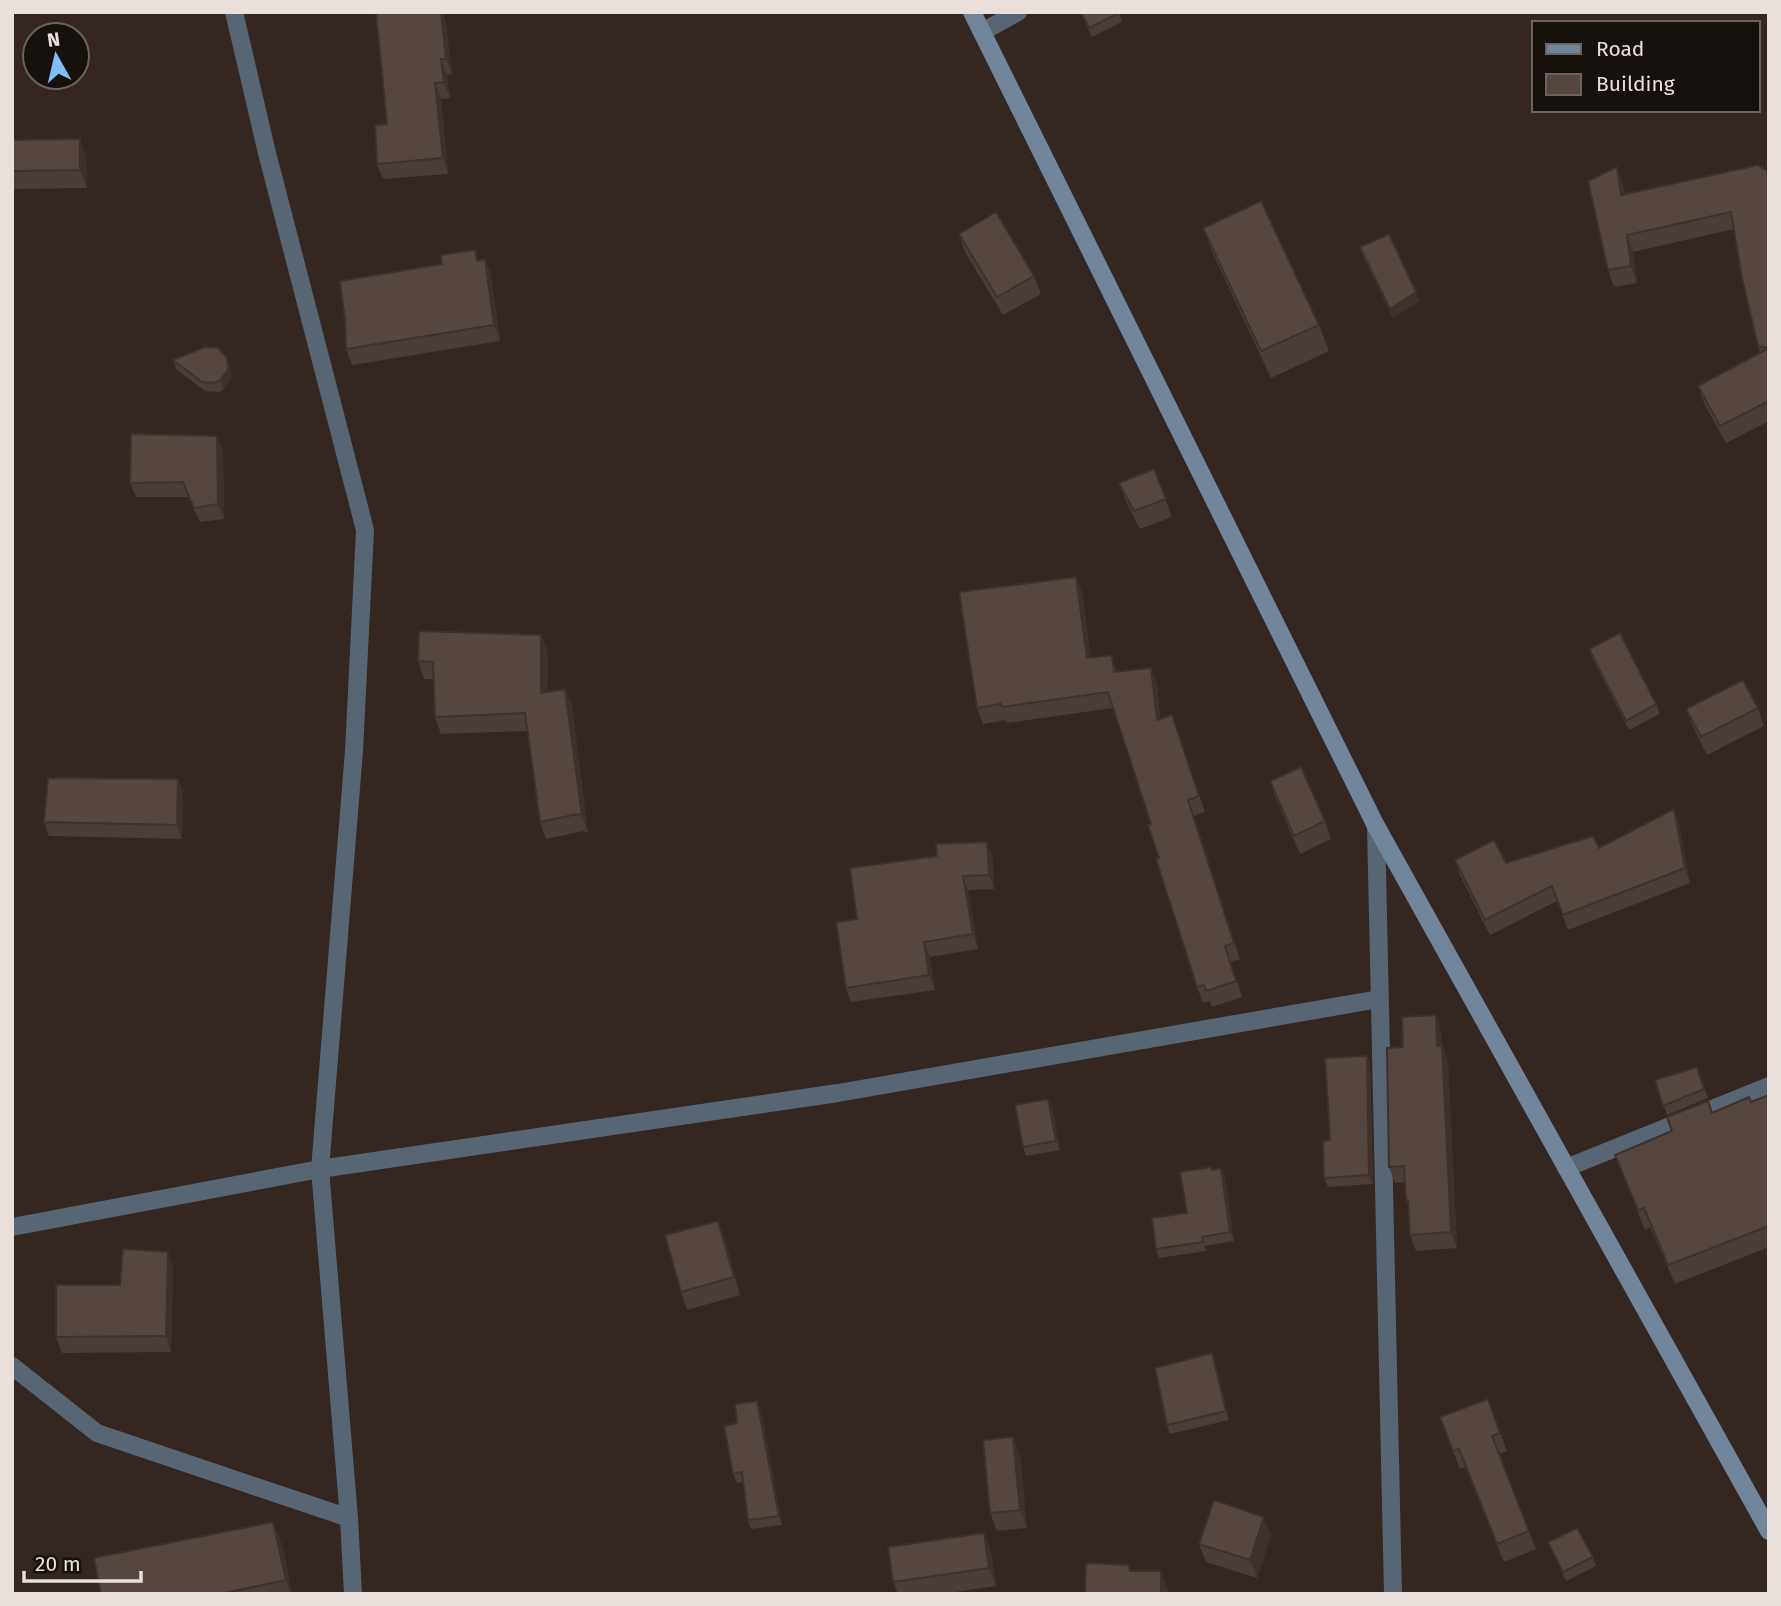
<svg xmlns="http://www.w3.org/2000/svg" width="1781" height="1606" viewBox="0 0 1781 1606" font-family="'Fira Sans',sans-serif">
  <style>
    .lines { fill: none; stroke-linecap: round; stroke-linejoin: round }
    .minor { stroke: #586572; stroke-width: 18 }
    .secondary { stroke: #71869b; stroke-width: 18 }
    .wall { fill: #4a3c37 }
    .shaded-wall { fill: #3c312d }
    .building { fill: #564640; stroke: #3c312d; stroke-width: 2 }
  </style>
  <rect width="100%" height="100%" fill="#342621"/>
  <g class="lines">
    <g class="minor">
      <path d="M234,12l33,141 98,377 -11,221 -34,418 29,349"/>
      <path d="M982,32l36,-20"/>
      <path d="M1376,826l17,768"/>
      <path d="M1566,1168l203,-82"/>
      <path d="M12,1227l308,-58 518,-76 541,-94"/>
      <path d="M12,1366l85,67 252,85 4,76"/>
    </g>
    <path class="secondary" d="M972,12l404,814 393,705"/>
  </g>
  <g class="wall">
    <path d="M1080,12h39l3,10 -30,15z"/>
    <path d="M446,23l6,51 -5,1 3,23 -9,1 7,75 -65,5 -6,-15 10,-40z"/>
    <path d="M12,140l74,17 1,31 -75,1z"/>
    <path d="M1769,172v249l-43,22 -22,-40 -6,-17 62,-33 -2,-7 -24,-117 -101,23 4,31 -23,4 -6,-17 15,-86 2,10z"/>
    <path d="M1203,228l116,97 10,26 -58,27 -58,-124z"/>
    <path d="M959,234l75,42 7,18 -38,21 -38,-63z"/>
    <path d="M1360,247l59,54 -26,17 -30,-62z"/>
    <path d="M475,250l3,11 7,-2 6,16 9,66 -148,24 -6,-16 96,-85z"/>
    <path d="M173,360l57,7 1,12 -8,11 -5,2 -13,-1 -29,-22z"/>
    <path d="M217,436l6,15 1,68 -24,3 -12,-25h-52l-6,-14z"/>
    <path d="M1154,469l18,48 -32,12 -14,-28 -7,-18z"/>
    <path d="M1076,577l6,16 9,65 26,13 40,13 3,35 18,12 27,81 -11,4 46,143 -9,3 11,35 -30,10 -2,-6 -7,2 -6,-16 -38,-129 -8,-34 -38,-116 -106,15 -1,-3 -23,4 -6,-16z"/>
    <path d="M1589,649l67,55 4,10 -31,16 -37,-72z"/>
    <path d="M548,652l-1,40 18,-3 7,17 16,127 -4,-2 -38,8 -6,-17 -12,-91 -87,3 -6,-17 -1,-38h-10l-6,-18z"/>
    <path d="M1758,708l6,18 -57,29 -14,-28 -7,-18z"/>
    <path d="M178,779l5,14 -1,46 -133,-3 -5,-14z"/>
    <path d="M1270,781l55,40 6,18 -31,15 -24,-55z"/>
    <path d="M1679,824l11,59 -122,47 -11,-29 -67,34 -30,-60 -5,-15 51,3 93,-15z"/>
    <path d="M993,857l1,32 -26,1 10,59 -48,8 5,33 -84,12 -5,-14 11,-69z"/>
    <path d="M1441,1031l1,14 6,16 9,187 -41,3 -6,-16 -1,-27 -3,-8 -1,-18 -10,1 -6,-16 14,-120z"/>
    <path d="M1367,1056l3,9 3,119 -45,3 -4,-9z"/>
    <path d="M1697,1067l11,31 -41,17 -12,-35z"/>
    <path d="M1769,1095v152l-94,37 -25,-57 -5,3 -30,-75 97,-42 39,-11z"/>
    <path d="M1052,1108l8,42 -34,6 -3,-9z"/>
    <path d="M1221,1168l4,9 9,64 -29,5 1,5 -47,7 -3,-9 31,-36 25,-43z"/>
    <path d="M725,1239l15,56 -53,15 -6,-18z"/>
    <path d="M168,1252l5,16 -2,84 -109,1 -6,-16 64,-52z"/>
    <path d="M1212,1353l3,9 14,58 -59,14 -3,-9z"/>
    <path d="M1488,1399l19,52 -8,3 37,95 -32,13 -39,-95 -5,2 -20,-52z"/>
    <path d="M761,1410l21,115 -31,4 -3,-9 -5,-38 -6,1 -4,-9 4,-51z"/>
    <path d="M1020,1455l7,73 -30,3 -7,-18z"/>
    <path d="M273,1522l10,26 9,46h-191z"/>
    <path d="M1271,1535l-14,43 -51,-16 -7,-18z"/>
    <path d="M1548,1542l45,15 3,9 -30,15z"/>
    <path d="M991,1551l5,35 -55,8h-43l-5,-12z"/>
  </g>
  <g class="shaded-wall">
    <path d="M441,12h1l4,11 6,51 -6,-15z"/>
    <path d="M441,59l6,16 3,23 -6,-16z"/>
    <path d="M435,83l6,16 7,75 -5,-16z"/>
    <path d="M80,139l6,18 1,31 -7,-18z"/>
    <path d="M1617,167l6,17 4,27 -6,-16z"/>
    <path d="M1627,235l6,17 4,31 -6,-17z"/>
    <path d="M485,259l6,16 9,66 -6,-16z"/>
    <path d="M1416,292l3,9 -26,17 -3,-9z"/>
    <path d="M227,358l3,9 1,12 -8,11 -3,-10z"/>
    <path d="M217,436l6,15 1,68 -6,-15z"/>
    <path d="M1076,577l6,16 11,81 -6,-16z"/>
    <path d="M541,635l7,17 -1,59 -6,-18z"/>
    <path d="M1112,655l5,16 3,17 -6,-16z"/>
    <path d="M1151,668l6,16 5,52 -5,-16z"/>
    <path d="M565,689l7,17 16,127 -6,-17z"/>
    <path d="M178,779l5,14 -1,46 -5,-14z"/>
    <path d="M1188,800l6,16 46,143 -6,-16z"/>
    <path d="M1674,809l5,15 11,59 -5,-15z"/>
    <path d="M987,842l6,15 1,32 -5,-14z"/>
    <path d="M963,876l5,14 10,59 -5,-15z"/>
    <path d="M924,942l6,15 5,33 -6,-15z"/>
    <path d="M1436,1015l5,16 2,30 -6,-15z"/>
    <path d="M1442,1045l6,16 9,187 -6,-16z"/>
    <path d="M1367,1056l3,9 3,119 -4,-9z"/>
    <path d="M1048,1099l4,9 8,42 -4,-9z"/>
    <path d="M1221,1168l4,9 9,64 -4,-9z"/>
    <path d="M718,1221l7,18 15,56 -6,-18z"/>
    <path d="M168,1252l5,16 -2,84 -5,-16z"/>
    <path d="M1212,1353l3,9 14,58 -3,-9z"/>
    <path d="M757,1401l4,9 21,115 -3,-9z"/>
    <path d="M1013,1437l7,18 7,73 -7,-18z"/>
    <path d="M1264,1517l7,18 -14,43 -7,-18z"/>
    <path d="M273,1522l10,26 9,46h-2l-4,-14z"/>
    <path d="M984,1533l7,18 5,35 -7,-18z"/>
    <path d="M1161,1571l7,18v5h-7z"/>
  </g>
  <g class="building">
    <path d="M376,12h65l5,47h-5l3,23 -9,1 8,75 -66,6 -2,-39 12,-1z"/>
    <path d="M1081,12h38v1l-30,15z"/>
    <path d="M80,139v31l-68,1v-31z"/>
    <path d="M1758,165l11,7v176l-11,-2 -16,-68 -11,-66 -104,23 4,31 -23,4 -20,-89 29,-14 4,28z"/>
    <path d="M1261,201l58,124 -58,26 -58,-123z"/>
    <path d="M996,212l38,64 -37,21 -38,-63z"/>
    <path d="M1389,234l27,58 -26,17 -30,-62z"/>
    <path d="M475,250l2,11 8,-2 9,66 -148,24 -1,-29 -5,-39 102,-17 -1,-9z"/>
    <path d="M205,347l13,1 9,10 1,12 -8,10 -6,3 -12,-1 -29,-22z"/>
    <path d="M1769,348v53l-49,25 -22,-40z"/>
    <path d="M131,434l86,2 1,68 -24,4 -11,-26 -53,1z"/>
    <path d="M1154,469l12,30 -32,12 -15,-28z"/>
    <path d="M1076,577l11,81 25,-3 2,17 37,-4 6,52 15,-5 27,81 -11,4 46,143 -9,3 11,35 -30,10 -2,-6 -7,2 -41,-128 3,-1 -11,-33 3,-1 -43,-132 -106,15 -1,-3 -24,4 -18,-116z"/>
    <path d="M419,631l122,4v58l24,-4 17,127 -4,-2 -38,8 -15,-109 -90,4 -2,-55 -15,-1z"/>
    <path d="M1620,633l36,71 -30,17 -37,-72z"/>
    <path d="M1743,680l15,28 -57,29 -15,-28z"/>
    <path d="M1301,767l24,54 -31,15 -24,-55z"/>
    <path d="M48,778l130,1 -1,46 -133,-3z"/>
    <path d="M1674,809l11,59 -122,47 -11,-29 -67,34 -30,-60 39,-20 12,23 87,-27 6,12z"/>
    <path d="M987,842l2,33 -26,1 10,58 -49,8 5,33 -83,13 -10,-66 21,-3 -7,-51 87,-12 -1,-12z"/>
    <path d="M1436,1015l1,31 5,-1 9,187 -41,3 -2,-35h-2l-2,-34 -15,1 -2,-119 16,-1 -1,-30z"/>
    <path d="M1367,1056l2,119 -45,3 -1,-37 7,-1 -5,-82z"/>
    <path d="M1697,1067l7,22 -41,17 -8,-26z"/>
    <path d="M1769,1095v131l-101,39 -24,-57 -6,2 -23,-55 57,-24 -5,-14 41,-16 4,12 37,-16 2,5z"/>
    <path d="M1048,1099l8,42 -33,6 -8,-42z"/>
    <path d="M1211,1167l1,3 9,-2 9,64 -28,5 1,5 -47,7 -4,-31 35,-5 -7,-41z"/>
    <path d="M718,1221l16,56 -53,15 -16,-57z"/>
    <path d="M123,1249l45,3 -2,84 -110,1v-52h64z"/>
    <path d="M1212,1353l14,58 -59,14 -12,-57z"/>
    <path d="M1488,1399l12,34 -8,3 37,95 -32,13 -38,-95 -6,2 -13,-34z"/>
    <path d="M757,1401l22,115 -31,4 -6,-48 -9,2 -9,-48 13,-3 -2,-19z"/>
    <path d="M1013,1437l7,73 -30,3 -7,-73z"/>
    <path d="M1214,1500l50,17 -14,43 -51,-16z"/>
    <path d="M273,1522l13,58 -66,14h-119l-7,-36z"/>
    <path d="M1577,1528l16,29 -30,15 -15,-30z"/>
    <path d="M984,1533l5,35 -96,14 -5,-35z"/>
    <path d="M1086,1563l43,2 1,6h31v23h-76z"/>
  </g>
  <rect width="1781" height="1606" fill="none" stroke="#e9dfdb" stroke-width="28"/>
  <rect x="1532" y="21" width="228" height="91" fill="#17110e" stroke="#6b6360" stroke-width="2"/>
  <rect x="1546" y="44" width="35" height="10" fill="#71869b" stroke="#6b6360" stroke-width="2"/>
  <text x="1596" y="56" font-size="21" fill="#e9dfdb">Road</text>
  <rect x="1546" y="74" width="35" height="21" fill="#564640" stroke="#6b6360" stroke-width="2"/>
  <text x="1596" y="91" font-size="21" fill="#e9dfdb">Building</text>
  <g transform="translate(56 56) rotate(352)"><circle r="33" fill="#17110e" stroke="#6b6360" stroke-width="2"/>
  <path d="M0-5L12 26L0 18L-12 26Z" fill="#80bdfa"/>
  <text y="-10" font-size="19" font-weight="bold" text-anchor="middle" fill="#e9dfdb">N</text>
  </g>
  <path d="M24 1571v10h117v-10" fill="none" stroke="#e9dfdb" stroke-width="3.5"/>
  <text x="35" y="1571" font-size="21" fill="#e9dfdb" stroke="#17110e" stroke-width="5" paint-order="stroke">20 m</text>
</svg>
